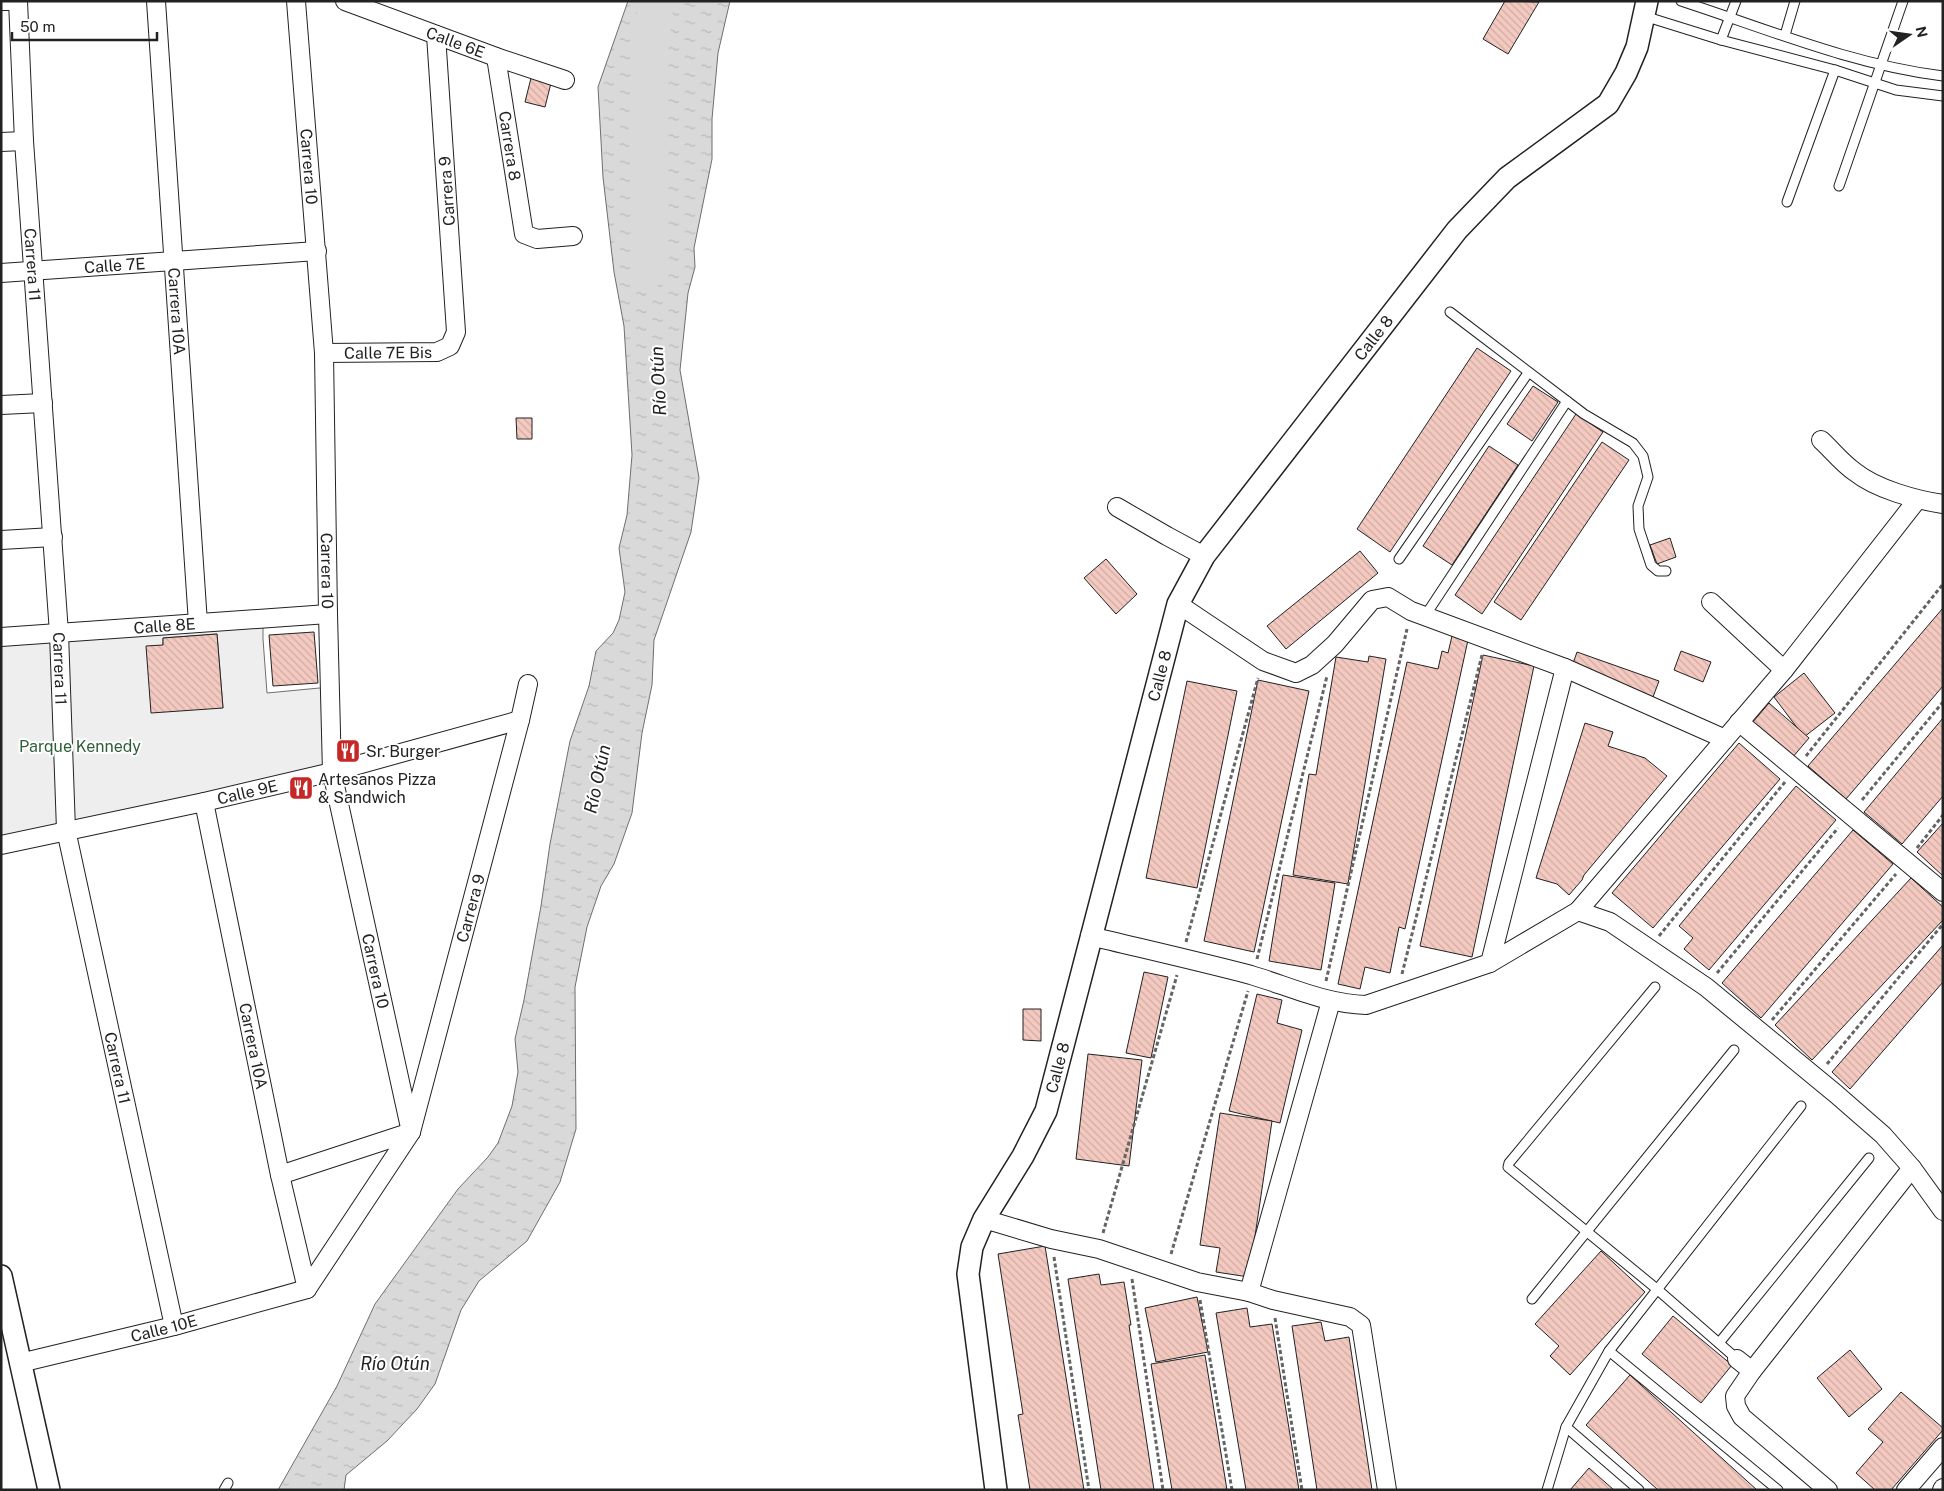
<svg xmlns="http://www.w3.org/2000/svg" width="1944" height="1491" viewBox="0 0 1944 1491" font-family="'Public Sans',sans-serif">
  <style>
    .green { fill: #eee; stroke: #6f6f6f; fill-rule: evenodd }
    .water { fill: url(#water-ripples); stroke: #6f6f6f }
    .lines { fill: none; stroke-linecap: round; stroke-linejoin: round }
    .river { stroke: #d9d9d9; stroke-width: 35 }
    .building { fill: url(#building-back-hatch); stroke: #222 }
    .service-casing { stroke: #222; stroke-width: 11 }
    .minor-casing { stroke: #222; stroke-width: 20 }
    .tertiary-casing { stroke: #222; stroke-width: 24 }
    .path { stroke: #646464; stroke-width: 3; stroke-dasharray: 4 2.5; stroke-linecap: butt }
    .service { stroke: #fff; stroke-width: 9 }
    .minor { stroke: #fff; stroke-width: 18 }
    .tertiary { stroke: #fff; stroke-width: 21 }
    .labels { text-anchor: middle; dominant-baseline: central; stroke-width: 4; stroke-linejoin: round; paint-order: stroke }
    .street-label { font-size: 16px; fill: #222; stroke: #fff }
    .park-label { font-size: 16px; fill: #2f5e38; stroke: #fff }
    .poi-label { font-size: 16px; fill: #222; stroke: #fff; text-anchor: start }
    .water-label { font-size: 18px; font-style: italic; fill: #222; stroke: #fff }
  </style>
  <defs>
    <pattern id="water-ripples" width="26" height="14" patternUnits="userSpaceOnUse" patternTransform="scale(1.25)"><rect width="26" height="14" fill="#d9d9d9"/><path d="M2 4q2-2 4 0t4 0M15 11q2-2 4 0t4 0" fill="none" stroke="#bababa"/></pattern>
    <pattern id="building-back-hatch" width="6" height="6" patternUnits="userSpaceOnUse" patternTransform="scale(1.25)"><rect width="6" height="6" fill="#f3c9c0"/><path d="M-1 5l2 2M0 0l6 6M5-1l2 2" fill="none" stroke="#d0aca5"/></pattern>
  </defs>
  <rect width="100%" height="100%" fill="#fff"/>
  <path class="green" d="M263,620v19l4,54 63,-6 2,85 -331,73v-208zM217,634l6,74 -60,-63v-7z"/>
  <path class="water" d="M628,1h22l-11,34 -3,49 -3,50 5,82 10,8c18,-28 10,-80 11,-112 2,-37 4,-74 2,-111h69l-12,52 -6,66v40l-18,89 1,19 -7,26 -8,77 19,108 -8,54 -37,108 -2,45 -10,48 -10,80 -18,51 -13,22 -14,41 -12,60 1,142 -16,53 -33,59 -48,40 -18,29 -26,74 -18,25 -30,32 -41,34 -2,15h-66l59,-104 38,-82 83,-115 30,-32 10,-14 14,-37 6,-34 -3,-33 9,-39 17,-94 9,-62 20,-103 19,-55 7,-35 17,-18 6,-13 6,-28 -6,-44 8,-33 5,-60 -8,-129 -10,-54 -11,-95 -5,-90z"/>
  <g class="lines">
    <path class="river" d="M652,269l-6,-140 3,-60 7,-68"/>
  </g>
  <g class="building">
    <path d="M1505,1l34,1 -31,52 -25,-15z"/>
    <path d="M531,78l20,5 -6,24 -20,-5z"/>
    <path d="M1477,348l34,23 -121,181 -33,-23z"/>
    <path d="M1533,386l25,16 -26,39 -25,-17z"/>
    <path d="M1576,414l27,18 -121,182 -27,-19z"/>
    <path d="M516,418h16v21h-15z"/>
    <path d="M1602,442l27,18 -108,160 -27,-18z"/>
    <path d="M1489,446l29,19 -66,100 -29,-19z"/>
    <path d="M1670,538l6,19 -19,7 -7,-19z"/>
    <path d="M1360,551l18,22 -92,76 -19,-23z"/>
    <path d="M1106,559l31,35 -21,20 -32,-36z"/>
    <path d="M1943,608v78l-97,113 -38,-33z"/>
    <path d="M314,632l4,51 -45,3 -4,-51z"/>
    <path d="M217,634l6,74 -72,5 -5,-67 17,-1v-7z"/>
    <path d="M1452,636l16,4 -63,289 -6,-2 -9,46 -25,-6 -5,22 -22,-5 69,-322 31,7 4,-18 6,2z"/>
    <path d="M1681,651l30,11 -8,20 -29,-12z"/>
    <path d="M1577,652l82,29 -6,16 -82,-28z"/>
    <path d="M1483,655l51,11 -62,291 -52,-11z"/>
    <path d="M1369,656l17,3 -38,225 -55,-9 16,-101 7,1 20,-118 32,5z"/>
    <path d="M1804,673l31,40 -31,24 -30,-40z"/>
    <path d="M1258,680l51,11 -55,261 -50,-11z"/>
    <path d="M1187,681l50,10 -40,197 -51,-10z"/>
    <path d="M1769,703l40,35 -17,20 -40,-35z"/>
    <path d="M1943,718v78l-41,48 -38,-32z"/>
    <path d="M1585,723l28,9 -5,14 37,12 22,18 -83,99 -2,5 -13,15 -12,-11 -21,-6z"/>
    <path d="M1739,743l41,36 -127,149 -41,-35z"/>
    <path d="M1796,786l40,34 -127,150 -25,-21 9,-11 -14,-12z"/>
    <path d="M1943,823v53l-26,-24z"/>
    <path d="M1853,830l40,34 -132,154 -39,-35z"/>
    <path d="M1283,875l52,8 -14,87 -52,-9z"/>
    <path d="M1911,878l32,29v13l-131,140 -37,-35z"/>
    <path d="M1943,945v37l-93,107 -18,-17z"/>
    <path d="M1144,972l24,5 -17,81 -25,-5z"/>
    <path d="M1257,994l25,6 -5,23 25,7 -22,93 -51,-12z"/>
    <path d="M1023,1009h18v32l-18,-1z"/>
    <path d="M1088,1054l54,6 -13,106 -53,-7z"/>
    <path d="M1220,1113l52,8 -23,156 -33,-5 4,-24 -20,-3z"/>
    <path d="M1045,1246l39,244h-54l-12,-75 5,-1 -25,-160z"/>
    <path d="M1601,1251l44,41 -75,83 -20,-19 9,-10 -24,-22z"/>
    <path d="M1099,1274l2,11 23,-3 7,43h-2l25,165h-53l-33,-211z"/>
    <path d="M1197,1297l11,55 -52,10 -11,-54z"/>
    <path d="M1247,1308l3,19 22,-3 27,166h-53l-30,-177z"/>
    <path d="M1673,1316l59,49 -31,38 -59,-49z"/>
    <path d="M1321,1322l4,19 24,-4 23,153h-55l-25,-164z"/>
    <path d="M1850,1350l32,39 -33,28 -32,-39z"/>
    <path d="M1205,1355l22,135h-55l-21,-126z"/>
    <path d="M1630,1375l127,115h-99l-72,-65z"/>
    <path d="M1901,1392l42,36v2l-52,60h-16l-19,-17 27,-31 -15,-13z"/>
    <path d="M1589,1468l25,22h-44z"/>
  </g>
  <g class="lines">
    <defs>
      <g id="service">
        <path d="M1681,1c86,28 172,64 262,75"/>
        <path d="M1644,16l77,24 114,30 61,20 47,6"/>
        <path d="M1785,35l10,-34"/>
        <path d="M1721,40l15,-39"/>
        <path d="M1839,186l64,-185"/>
        <path d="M1787,202l48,-132"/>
        <path d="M1450,312l134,102 49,29 10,13 5,21 -10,29 1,23 12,36 7,6h8"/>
        <path d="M1399,559l129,-186"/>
        <path d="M1425,616l142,-215"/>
        <path d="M1655,987l-146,176 -1,4 150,123 79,69"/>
        <path d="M1532,1299l202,-249"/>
        <path d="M1719,1343l150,-185"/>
        <path d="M1609,1351l169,139"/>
        <path d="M1566,1427l73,63"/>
        <path d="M224,1490l4,-7"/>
        <path d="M1547,1490l19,-63 43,-76 192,-245"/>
      </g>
      <g id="minor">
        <path id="s1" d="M1,1h17l6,140 35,492 7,197 108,496"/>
        <path id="s2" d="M156,1l42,622"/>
        <path id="s3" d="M296,1l28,352 4,261 4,158 79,360"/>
        <path id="s4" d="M345,1l151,56 69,23"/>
        <path id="s5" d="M496,57l28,177 13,5 36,-3"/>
        <path d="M1,142l23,-1"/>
        <path id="s6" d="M1,273l316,-22"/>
        <path id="s7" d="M324,353l113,-1 13,-6 6,-14 -20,-297"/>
        <path d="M1,405l42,-2"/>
        <path d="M1821,440c11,10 21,23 34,32 21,17 61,28 88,32"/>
        <path d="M1117,507l50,29 37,20"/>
        <path d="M1,540l52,-3"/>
        <path d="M1711,602l73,68"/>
        <path d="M1178,604l85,57 33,12 16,-8 23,-21 37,-44 16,-3 23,14 154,57 160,71"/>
        <path id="s8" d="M1,637l327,-23"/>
        <path d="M1739,722l204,170"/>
        <path id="s9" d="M204,802l76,373 27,114"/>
        <path id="s10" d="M1,845l203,-43 128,-30 188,-52"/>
        <path d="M1578,911l206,-241 133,-170"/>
        <path d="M1090,936c54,13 107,25 161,39 37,11 75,29 115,30l124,-42 88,-52 32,11 96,65 130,107 47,41 29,33 31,43"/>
        <path d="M1490,963l75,-295"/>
        <path d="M280,1175l131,-43"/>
        <path d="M984,1219l67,20 48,10 98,33 52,10 24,8 77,17 11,8 26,165"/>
        <path id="s11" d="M307,1289l104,-157 109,-412 8,-36"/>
        <path d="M1249,1292l82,-291"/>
        <path d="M1737,1359l15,12"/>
        <path id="s12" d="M20,1363l154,-37 133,-37"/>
        <path d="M1828,1490l-86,-73 -6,-11 -1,-10 17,-25 160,-203"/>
        <path d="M1906,1490l37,-43"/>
        <path d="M1942,1490l1,-2"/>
      </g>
      <g id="tertiary">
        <path d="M1,1276l48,214"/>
        <path id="s13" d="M996,1490l-28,-216 4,-27 12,-28 39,-63 23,-45 132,-507 26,-48 253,-326 50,-52 101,-74 18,-31 11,-26 10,-46"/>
      </g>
    </defs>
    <use href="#service" class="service-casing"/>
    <use href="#minor" class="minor-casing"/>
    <use href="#tertiary" class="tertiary-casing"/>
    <g class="path">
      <path d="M1806,756l137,-172"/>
      <path d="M1862,800l81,-98"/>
      <path d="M1917,848l26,-33"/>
      <path d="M1659,936l126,-154"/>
      <path d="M1186,942l72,-264"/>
      <path d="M1257,959l70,-283"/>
      <path d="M1717,973l121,-145"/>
      <path d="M1402,974l80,-319"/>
      <path d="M1326,981l81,-352"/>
      <path d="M1772,1020l124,-146"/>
      <path d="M1827,1064l116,-140"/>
      <path d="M1103,1233l74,-258"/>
      <path d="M1171,1254l77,-263"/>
      <path d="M1054,1257l35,233"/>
      <path d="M1132,1279l31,211"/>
      <path d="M1200,1300l32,190"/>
      <path d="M1275,1318l27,172"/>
    </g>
    <use href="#service" class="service"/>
    <use href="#minor" class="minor"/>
    <use href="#tertiary" class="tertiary"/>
  </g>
  <defs>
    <symbol id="restaurant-square" viewBox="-11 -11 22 22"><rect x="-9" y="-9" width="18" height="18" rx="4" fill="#c62828" stroke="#fff"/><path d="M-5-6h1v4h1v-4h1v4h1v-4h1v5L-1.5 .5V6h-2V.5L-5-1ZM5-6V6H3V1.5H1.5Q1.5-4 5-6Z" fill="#fff"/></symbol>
  </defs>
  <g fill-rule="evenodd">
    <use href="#restaurant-square" x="334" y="737" width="28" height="28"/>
    <use href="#restaurant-square" x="287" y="774" width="28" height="28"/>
  </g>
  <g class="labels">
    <g class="street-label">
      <text stroke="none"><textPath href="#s4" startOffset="118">Calle 6E</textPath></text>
      <text stroke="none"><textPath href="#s5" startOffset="90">Carrera 8</textPath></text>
      <text stroke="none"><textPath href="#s3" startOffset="166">Carrera 10</textPath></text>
      <text transform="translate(447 191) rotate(-94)">Carrera 9</text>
      <text stroke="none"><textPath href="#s1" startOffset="281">Carrera 11</textPath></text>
      <text stroke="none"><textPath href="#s6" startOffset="114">Calle 7E</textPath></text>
      <text stroke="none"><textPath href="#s2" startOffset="311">Carrera 10A</textPath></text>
      <text stroke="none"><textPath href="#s13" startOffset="1255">Calle 8</textPath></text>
      <text stroke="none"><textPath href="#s7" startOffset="64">Calle 7E Bis</textPath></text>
      <text stroke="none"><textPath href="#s3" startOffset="571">Carrera 10</textPath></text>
      <text stroke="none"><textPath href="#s8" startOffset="164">Calle 8E</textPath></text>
      <text stroke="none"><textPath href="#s1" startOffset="686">Carrera 11</textPath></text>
      <text stroke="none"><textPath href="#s13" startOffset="850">Calle 8</textPath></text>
      <text stroke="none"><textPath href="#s10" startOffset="252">Calle 9E</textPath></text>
      <text stroke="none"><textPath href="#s11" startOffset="420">Carrera 9</textPath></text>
      <text stroke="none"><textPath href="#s3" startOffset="976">Carrera 10</textPath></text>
      <text stroke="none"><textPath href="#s9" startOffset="249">Carrera 10A</textPath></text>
      <text stroke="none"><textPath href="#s13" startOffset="445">Calle 8</textPath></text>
      <text stroke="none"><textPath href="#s1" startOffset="1091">Carrera 11</textPath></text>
      <text stroke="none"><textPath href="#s12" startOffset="148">Calle 10E</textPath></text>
    </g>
    <g class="park-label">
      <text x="80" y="746">Parque Kennedy</text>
    </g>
    <g class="poi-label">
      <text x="366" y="751">Sr. Burger</text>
      <text x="318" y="779">Artesanos Pizza<tspan x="318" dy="18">&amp; Sandwich</tspan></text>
    </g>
    <g class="water-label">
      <text transform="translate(658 381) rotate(-93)">Río Otún</text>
      <text transform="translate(597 779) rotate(-78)">Río Otún</text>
      <text x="395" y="1363">Río Otún</text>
    </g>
  </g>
  <rect width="1944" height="1491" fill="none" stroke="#222222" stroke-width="5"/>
  <g transform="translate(1909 35) rotate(77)" stroke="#ffffff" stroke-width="4" paint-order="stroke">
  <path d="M0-4L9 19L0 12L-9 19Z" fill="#222222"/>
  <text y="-8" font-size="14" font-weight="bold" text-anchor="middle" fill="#222222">N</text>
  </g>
  <path d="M12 32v8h145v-8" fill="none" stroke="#222222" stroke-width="2.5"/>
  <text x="20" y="32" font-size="15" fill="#222222" stroke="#ffffff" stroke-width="4" paint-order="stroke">50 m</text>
</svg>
